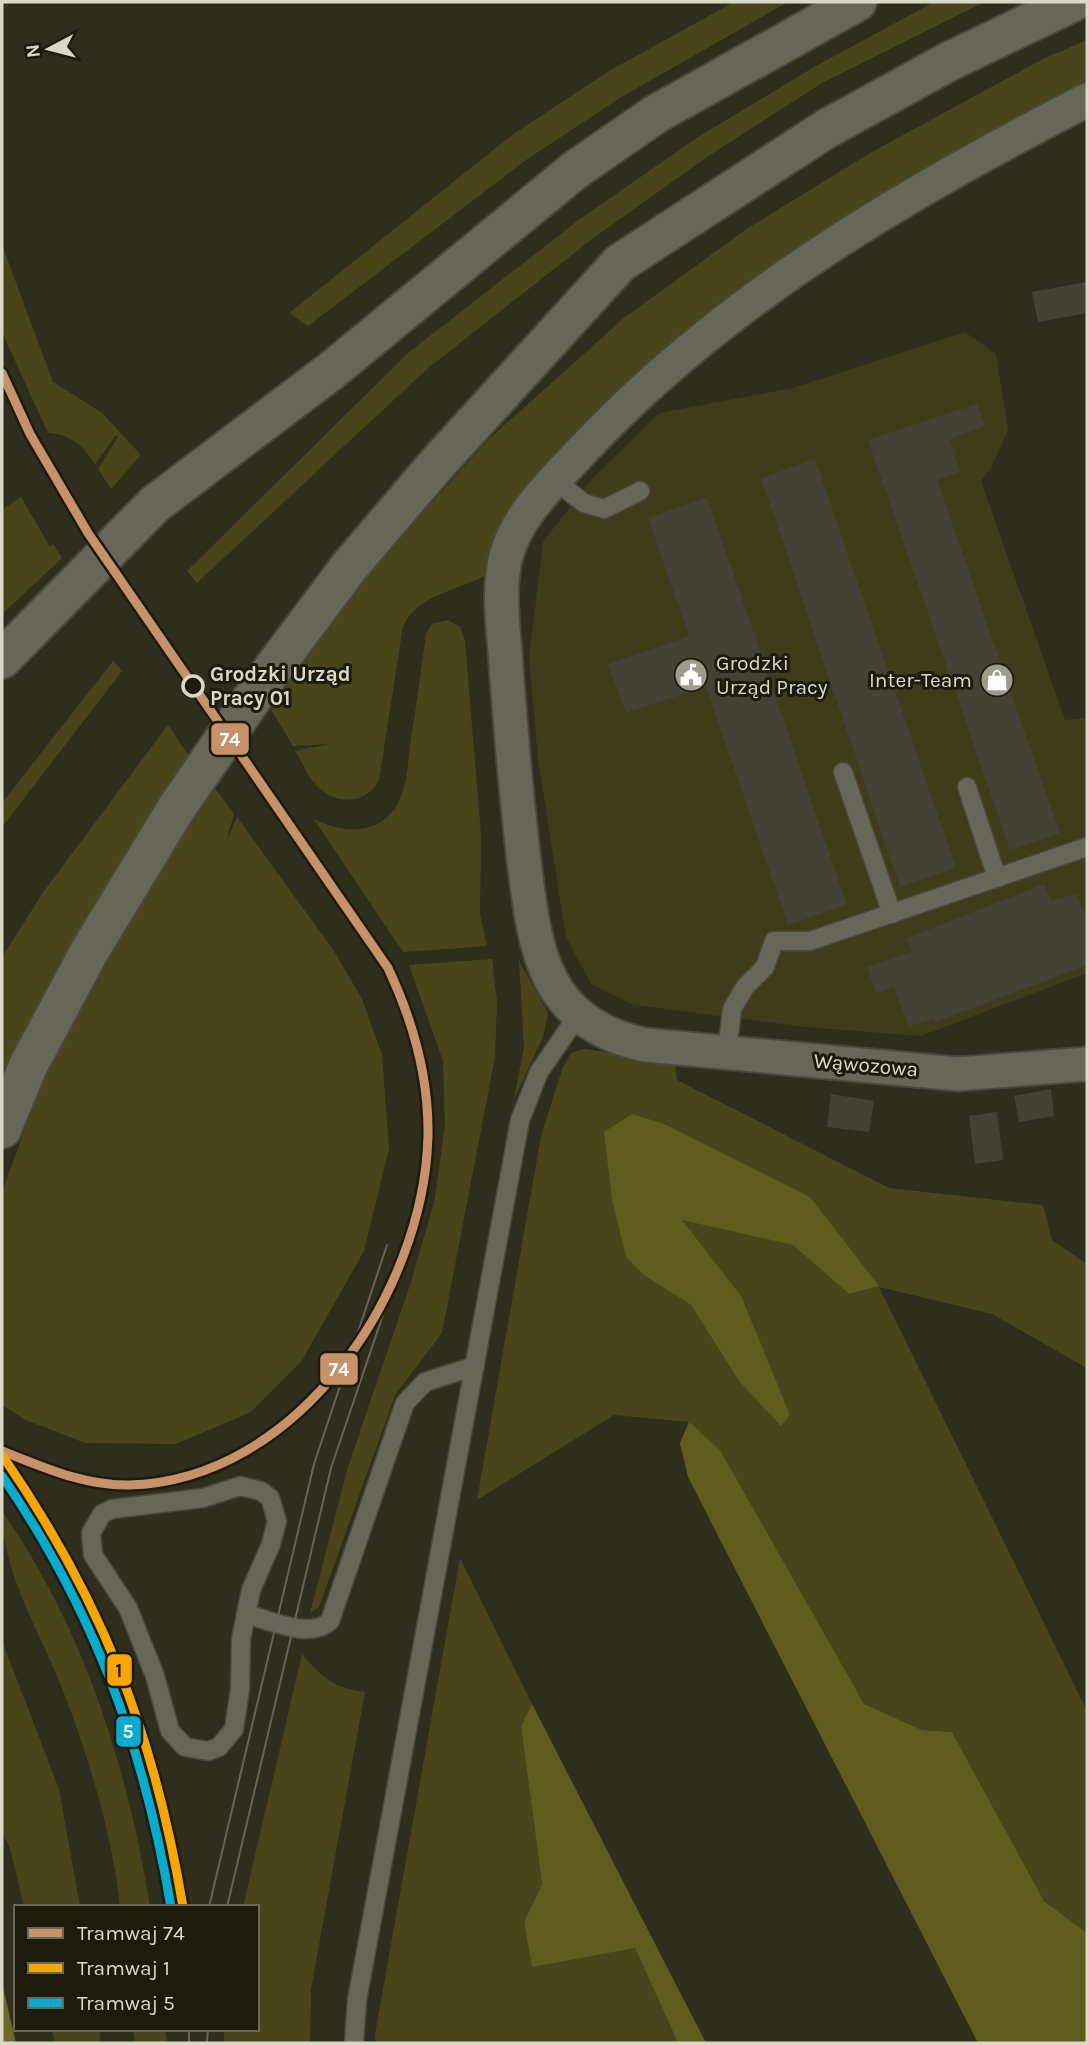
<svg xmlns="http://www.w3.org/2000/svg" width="1089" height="2045" viewBox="0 0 1089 2045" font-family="Karla,sans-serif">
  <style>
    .built { fill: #3e3c19 }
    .green { fill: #49451a; fill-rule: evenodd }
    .forest { fill: #605c1d }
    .water { fill: #6d6929 }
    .building { fill: #434234 }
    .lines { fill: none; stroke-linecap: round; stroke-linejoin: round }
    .lane-casing { stroke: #49483a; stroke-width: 21 }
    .street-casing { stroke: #49483a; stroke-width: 37 }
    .secondary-casing { stroke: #49483a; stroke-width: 42 }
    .lane { stroke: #666659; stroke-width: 18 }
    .street { stroke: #666659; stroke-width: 33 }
    .secondary { stroke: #666659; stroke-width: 38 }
    .tram { stroke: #656457; stroke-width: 2 }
    .tram-1-casing { stroke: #1c1b0e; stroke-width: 14 }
    .tram-2-casing { stroke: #1c1b0e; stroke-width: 14 }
    .tram-3-casing { stroke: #1c1b0e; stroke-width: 14 }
    .tram-1 { stroke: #c7916a; stroke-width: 9 }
    .tram-2 { stroke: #f7a600; stroke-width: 9 }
    .tram-3 { stroke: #06acd0; stroke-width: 9 }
    .stop-dot { fill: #1c1b0e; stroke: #dad9c8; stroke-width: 3.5 }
    .labels { text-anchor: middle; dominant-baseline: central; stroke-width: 6; stroke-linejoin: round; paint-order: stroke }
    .poi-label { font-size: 21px; fill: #dad9c8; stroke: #1c1b0e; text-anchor: start }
    .stop-label { font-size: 21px; font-weight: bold; fill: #dad9c8; stroke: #1c1b0e; text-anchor: start }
    .street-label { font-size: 21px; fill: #dad9c8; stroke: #1c1b0e }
    .line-badge { stroke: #1c1b0e; stroke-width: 2.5 }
    .badge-label { font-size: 19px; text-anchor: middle; font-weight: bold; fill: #fff }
    .pale-badge-label { font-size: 19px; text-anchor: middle; font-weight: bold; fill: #111 }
  </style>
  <rect width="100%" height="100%" fill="#2f2e1d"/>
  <path class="built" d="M965,332l31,22 12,76 -17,38 -10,13 84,239 22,-2v255l-166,63 -115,-9 -172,-22 -43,-21 -25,-47 -28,-177 -9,-103 14,-115 48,-62 68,-67 134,-25z"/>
  <g class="green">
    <path d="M734,2h54l-165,94 -97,64 -218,166 -19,-13 223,-178 97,-64z"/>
    <path d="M934,2h50l-162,81 -112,72 -118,84 -165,130 -230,214 -10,-12 221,-218 172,-134 118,-82 116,-70z"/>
    <path d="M1087,40v47l-435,277 -99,93 -31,35 -21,31 -17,53c-30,16 -65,18 -81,50l-24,154c-13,25 -45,26 -64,4 -8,-9 -13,-23 -20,-33l35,-7 -37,2 -24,-40 83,-115 137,-152 135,-121 124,-90 122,-75 173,-94z"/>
    <path d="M2,245l51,137 48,30 40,43 -30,34 -13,-20 20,-32 -2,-2 -21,29c-12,-18 -24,-30 -47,-31l-41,-90 -5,-13z"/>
    <path d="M21,497l29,50 3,-3 9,14 -60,56v-104z"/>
    <path d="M448,620l12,7 5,14 16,194 -1,80 7,31 -84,6 -89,-133c28,15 67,17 84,-16 9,-17 10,-39 12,-57 6,-38 11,-75 16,-112l6,-10z"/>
    <path d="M113,661l9,10 -120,156v-24z"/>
    <path d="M168,725l21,31 -148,244 -39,77v-120l42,-66z"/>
    <path d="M211,783l23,31 -9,31 12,-28 97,134 28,48 20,56 7,94 -25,102 -63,111 -50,50 -75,32 -91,-1 -59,-23 -24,-15v-213l51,-139 68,-124z"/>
    <path d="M492,959l5,42 -2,56 -53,276 -47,62 -76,212 -9,6 38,-146 63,-185 24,-83 10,-76 -2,-62 -34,-96z"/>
    <path d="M519,961l29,52 -5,24 -29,62 10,-52z"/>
    <path d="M584,1049l91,13 2,18 212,108 154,17 9,35 35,24v104l-95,-54 -113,-27 208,424v222l-43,-32 -92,-169 -30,-2 -58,-26 -175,-282 -75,-7 -137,85 64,-364 22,-69 8,-14zM664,1124l214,162 -29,8 -56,-49 -112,-26 84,140 25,56 -9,10 -42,-44 -48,-76 -46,-29z"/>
    <path d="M2,1511c81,116 126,257 148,396h-30c-7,-72 -35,-164 -63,-231 -22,-53 -55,-107 -55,-165z"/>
    <path d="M460,1558l72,146 -11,22 21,158 -18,38 8,44 103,-18 43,95h-302l-1,-9z"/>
    <path d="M2,1641l57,148 21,118h-56l-14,-59 -8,-16z"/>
    <path d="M302,1654c19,23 32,34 63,38l-54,297 -1,54h-86v-14h33v-122h-14z"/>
    <path d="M52,2029h47l1,14h-45z"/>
    <path d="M133,2029h32l2,14h-32z"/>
  </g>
  <g class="forest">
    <path d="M632,1114l32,10 146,73 69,89 -30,8 -56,-49 -111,-25 59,76 49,119 -9,11 -42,-45 -48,-76 -46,-29 -19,-19 -14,-58 -8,-67z"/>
    <path d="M689,1422l31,28 144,254 58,26 30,2 92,169 43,32v110h-109l-290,-566 -8,-34z"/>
    <path d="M532,1704l174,339h-28l-43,-95 -103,19 -8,-45 18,-38 -21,-158z"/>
  </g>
  <path class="water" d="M2,1983l14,60h-14z"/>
  <g class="building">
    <path d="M1087,282v31l-49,9 -6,-30z"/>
    <path d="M977,404l8,22 -35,13 10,33 -23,8 123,353 -50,17 -142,-410z"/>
    <path d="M815,459l141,409 -56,19 -139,-409z"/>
    <path d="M707,497l140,408 -59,20 -82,-238 -80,26 -18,-49 81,-28 -41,-118z"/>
    <path d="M1044,884l7,16 26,-6 10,26v45l-152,57 -1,-4 -25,9 -15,-40 -18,6 -9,-26 45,-16 -5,-13z"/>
    <path d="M1051,1089l3,27 -35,6 -5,-26z"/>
    <path d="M831,1094l43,7 -5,31 -42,-5z"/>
    <path d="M997,1112l6,48 -28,4 -6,-48z"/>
  </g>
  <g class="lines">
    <defs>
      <g id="lane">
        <path d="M554,480l30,23 20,6 36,-18"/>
        <path d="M843,772l49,142"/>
        <path d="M967,787l30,91"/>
        <path d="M727,1053l5,-44 13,-22 20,-20 9,-26h36l277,-94"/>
        <path d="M240,1486l21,5 9,7 7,23 -6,23 -20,46 -10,49 -1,50 -6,40 -15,18 -11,4 -23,-4 -15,-16 -15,-55 -27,-68 -35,-53 -2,-22 11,-19 10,-5 91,-11z"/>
        <path d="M246,1614c23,6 65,26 84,7l75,-218 20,-21 50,-16"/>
        <path d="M354,2043l3,-43 163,-880 19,-48 40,-58"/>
      </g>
      <path id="street" d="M1087,100c-185,95 -368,202 -510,356 -28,30 -60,60 -71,100 -9,36 -2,74 0,110 5,66 10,130 18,195 11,89 18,161 121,184l313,29 129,-10"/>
      <g id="secondary">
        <path d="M2,659l153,-155 176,-133 244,-201 81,-56 201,-112"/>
        <path d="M2,1129l25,-61 62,-116 88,-145 97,-140 75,-100 87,-102 184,-202 206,-134 122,-67 125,-60"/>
      </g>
    </defs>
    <use href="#lane" class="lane-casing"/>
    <use href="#street" class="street-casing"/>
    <use href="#secondary" class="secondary-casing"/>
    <use href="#lane" class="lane"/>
    <use href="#street" class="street"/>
    <use href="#secondary" class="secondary"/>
    <g class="tram">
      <path d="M209,1907l105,-443 73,-219"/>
      <path d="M227,1907l104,-439 74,-218"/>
      <path d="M189,2043v-14"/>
      <path d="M207,2043l1,-14"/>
    </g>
    <defs>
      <path id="tram-1" d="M2,373l28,61 58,99 300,435c25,53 41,108 40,168 -4,157 -131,345 -299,349 -45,1 -86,-18 -127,-34"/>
      <path id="tram-2" d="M2,1455c100,145 152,278 181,452"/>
      <path id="tram-3" d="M2,1476c92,134 142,271 169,431"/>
    </defs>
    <use href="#tram-1" class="tram-1-casing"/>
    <use href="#tram-2" class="tram-2-casing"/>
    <use href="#tram-3" class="tram-3-casing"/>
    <use href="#tram-1" class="tram-1"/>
    <use href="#tram-2" class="tram-2"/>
    <use href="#tram-3" class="tram-3"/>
  </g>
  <defs>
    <symbol id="civic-disc" viewBox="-11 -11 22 22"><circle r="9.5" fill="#9e9d8c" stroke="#1c1b0e"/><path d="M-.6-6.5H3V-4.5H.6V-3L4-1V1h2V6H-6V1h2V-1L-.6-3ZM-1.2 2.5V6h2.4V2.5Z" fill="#fff"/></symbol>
    <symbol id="shop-disc" viewBox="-11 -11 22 22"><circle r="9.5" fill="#9e9d8c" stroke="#1c1b0e"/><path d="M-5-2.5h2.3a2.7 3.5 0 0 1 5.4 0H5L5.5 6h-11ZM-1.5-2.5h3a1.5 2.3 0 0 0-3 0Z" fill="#fff"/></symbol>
  </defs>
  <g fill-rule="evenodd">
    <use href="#civic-disc" x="672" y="656" width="38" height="38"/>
    <use href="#shop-disc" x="978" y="661" width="38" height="38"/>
  </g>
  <circle class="stop-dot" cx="193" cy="686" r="10"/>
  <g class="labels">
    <g class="poi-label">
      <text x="716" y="663">Grodzki<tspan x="716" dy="24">Urząd Pracy</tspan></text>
      <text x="972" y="680" text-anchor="end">Inter-Team</text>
    </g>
    <g class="stop-label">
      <text x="210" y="674">Grodzki Urząd<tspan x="210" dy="24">Pracy 01</tspan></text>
    </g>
    <g class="street-label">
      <text transform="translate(866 1065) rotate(5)">Wąwozowa</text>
    </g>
  </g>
  <g class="line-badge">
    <rect x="210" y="722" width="40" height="34" rx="7" fill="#c7916a"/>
    <rect x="319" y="1352" width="40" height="34" rx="7" fill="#c7916a"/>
    <rect x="106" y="1653" width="27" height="34" rx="7" fill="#f7a600"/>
    <rect x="115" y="1715" width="27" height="33" rx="7" fill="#06acd0"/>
  </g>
  <g class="badge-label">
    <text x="230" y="746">74</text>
    <text x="339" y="1376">74</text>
    <text x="128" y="1738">5</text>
  </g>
  <g class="pale-badge-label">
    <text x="119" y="1677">1</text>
  </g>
  <rect width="1089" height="2045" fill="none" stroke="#dad9c8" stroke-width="7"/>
  <rect x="14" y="1905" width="245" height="126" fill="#1c1b0e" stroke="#686758" stroke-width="2"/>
  <rect x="28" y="1928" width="35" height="10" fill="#c7916a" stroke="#686758" stroke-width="2"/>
  <text x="77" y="1940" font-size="21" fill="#dad9c8">Tramwaj 74</text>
  <rect x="28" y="1963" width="35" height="10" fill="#f7a600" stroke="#686758" stroke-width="2"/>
  <text x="77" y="1975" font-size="21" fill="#dad9c8">Tramwaj 1</text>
  <rect x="28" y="1998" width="35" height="10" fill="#06acd0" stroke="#686758" stroke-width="2"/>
  <text x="77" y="2010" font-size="21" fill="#dad9c8">Tramwaj 5</text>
  <g transform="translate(49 49) rotate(263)" stroke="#1c1b0e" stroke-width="5" paint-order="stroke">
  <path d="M0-5L12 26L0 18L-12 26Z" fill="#dad9c8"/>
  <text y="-10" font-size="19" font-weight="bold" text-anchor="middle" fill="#dad9c8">N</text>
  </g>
</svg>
